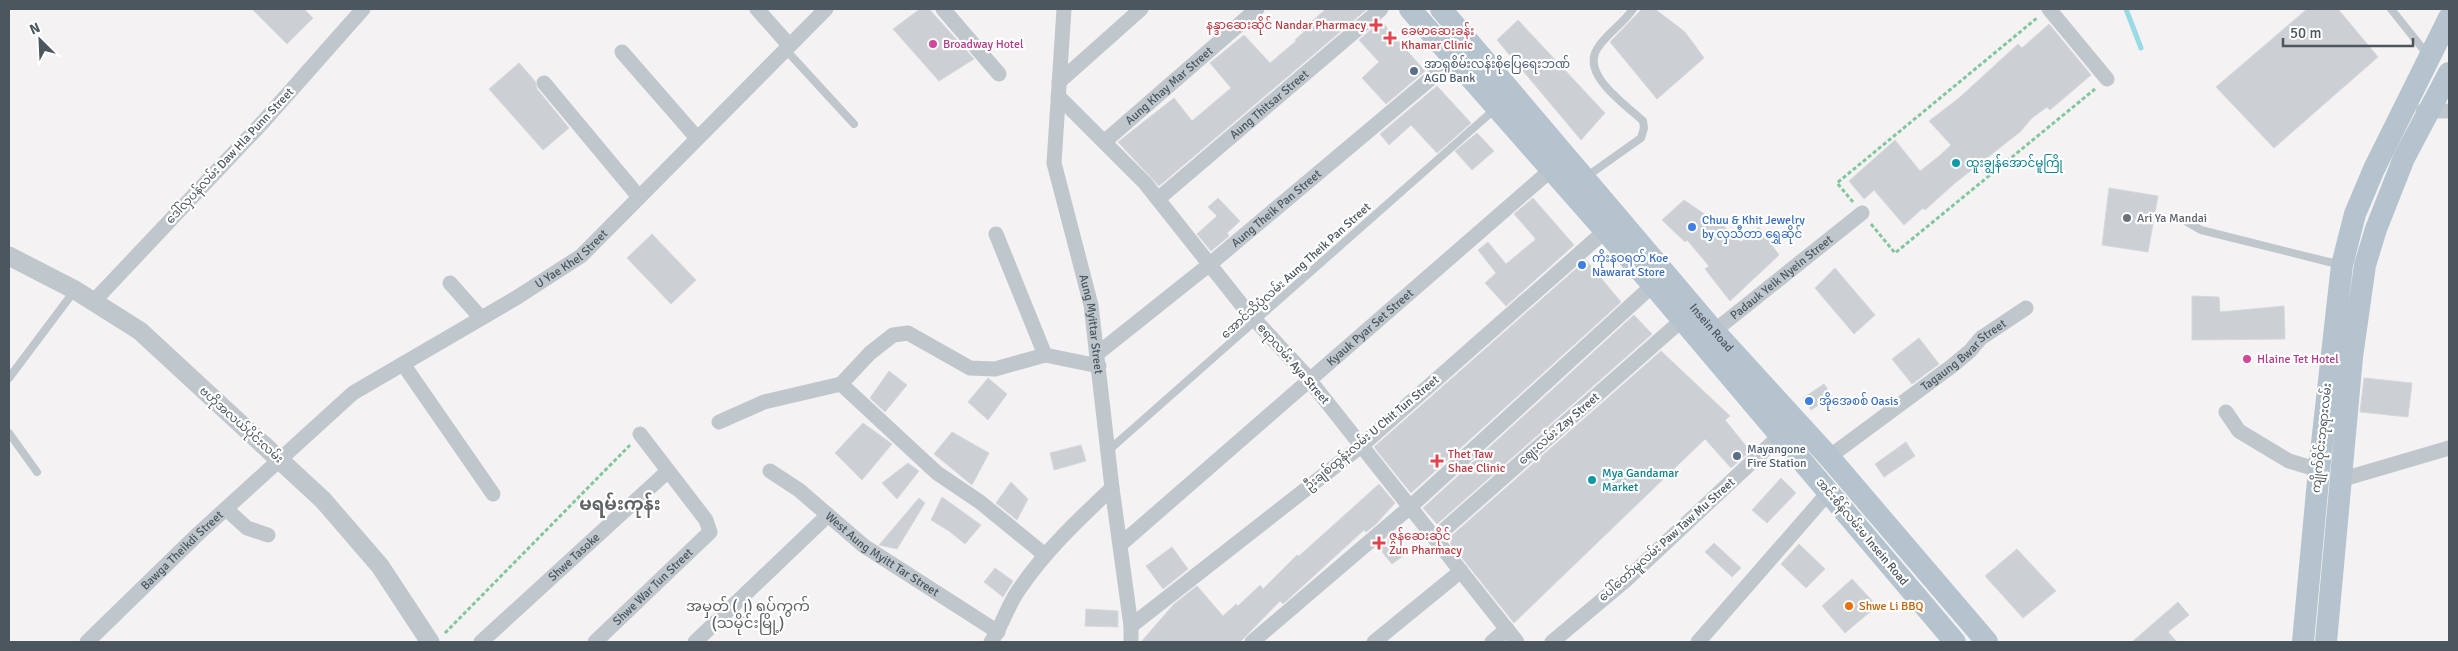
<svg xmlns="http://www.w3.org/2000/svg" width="2458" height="651" viewBox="0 0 2458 651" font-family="Signika,'Noto Sans Myanmar',sans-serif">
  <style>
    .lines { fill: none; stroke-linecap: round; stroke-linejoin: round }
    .stream { stroke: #97dbe5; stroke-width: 5 }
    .building { fill: #cccfd3; stroke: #d6d9dc }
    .path { stroke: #80c79e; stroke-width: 3; stroke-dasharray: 4 2.5; stroke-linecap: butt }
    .service { stroke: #bfc7cd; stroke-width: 8 }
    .minor { stroke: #bfc7cd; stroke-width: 15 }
    .tertiary { stroke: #bfc7cd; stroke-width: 19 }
    .primary { stroke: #b4c3cd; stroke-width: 22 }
    .health-dot { fill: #e0444e; stroke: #fff; stroke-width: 2 }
    .hotel-dot { fill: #d1479c; stroke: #fff; stroke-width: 2 }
    .service-dot { fill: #5c6f8a; stroke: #fff; stroke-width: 2 }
    .culture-dot { fill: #0f9aa8; stroke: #fff; stroke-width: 2 }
    .worship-dot { fill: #6b7280; stroke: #fff; stroke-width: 2 }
    .shop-dot { fill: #3f7fe0; stroke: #fff; stroke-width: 2 }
    .food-dot { fill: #e8710a; stroke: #fff; stroke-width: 2 }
    .labels { text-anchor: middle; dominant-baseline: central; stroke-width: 4.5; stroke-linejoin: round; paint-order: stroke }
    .health-label { font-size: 12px; fill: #be3a42; stroke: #fff; text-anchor: start }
    .hotel-label { font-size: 12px; fill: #b23c85; stroke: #fff; text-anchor: start }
    .service-label { font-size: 12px; fill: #4e5e75; stroke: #fff; text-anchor: start }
    .street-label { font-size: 12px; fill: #4b565e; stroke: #fff }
    .culture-label { font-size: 12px; fill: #0d838f; stroke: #fff; text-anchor: start }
    .worship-label { font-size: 12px; fill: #5b616d; stroke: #fff; text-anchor: start }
    .shop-label { font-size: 12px; fill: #366cbe; stroke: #fff; text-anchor: start }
    .food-label { font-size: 12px; fill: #c56008; stroke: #fff; text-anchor: start }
    .quarter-label { font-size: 15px; fill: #5f6366; stroke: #fff }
    .district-label { font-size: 18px; font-weight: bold; fill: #5f6366; stroke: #fff }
  </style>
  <rect width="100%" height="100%" fill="#f4f2f2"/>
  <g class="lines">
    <path class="stream" d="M2126,9l15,39"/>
  </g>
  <g class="building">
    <path d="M252,9h52l9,9 -26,26z"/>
    <path d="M920,9h9l45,50 -35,22 -46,-52z"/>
    <path d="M1326,9h41l-208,177 -41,-44 56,-44 18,23 39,-33 -21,-25 34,-28 26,28 26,-22 -1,-1 12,-11 -2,-2z"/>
    <path d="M1642,9h13l30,23 19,26 -47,41 -47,-57z"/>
    <path d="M2307,9h31l40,48 -104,91 -58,-61z"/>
    <path d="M1518,20l87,93 -24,27 -84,-100z"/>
    <path d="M1381,21l44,50 -39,33 -24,-26 17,-16 -20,-22z"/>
    <path d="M2049,24l42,51 -41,35 -3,-3 -15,11 -12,14 -65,51 -30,27 -2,-2 -19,17 -30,-35 -10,9 -15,-18 46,-41 25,31 18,-14 13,-12 -22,-24 30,-23 59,-54 4,4z"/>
    <path d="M519,63l16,18 2,8 32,39 -26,22 -54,-61z"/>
    <path d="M1437,86l34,37 -34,30 -26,-28 -22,20 -9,-11z"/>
    <path d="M1477,133l17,18 -22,19 -17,-19z"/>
    <path d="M2109,188l49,8 -10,56 -46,-7z"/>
    <path d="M1218,198l22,23 -13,12 2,3 -18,15 -14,-17 20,-18 -9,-9z"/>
    <path d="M1533,198l41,47 -68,61 -21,-23 11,-10 -18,-23 10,-8 18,22 29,-24v-2l-21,-24z"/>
    <path d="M1684,200l29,20 2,-2 26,24 18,-15 20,28 -49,46 -25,-32 4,-3 -22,-26 -2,2 -23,-22z"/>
    <path d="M652,234l44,46 -25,24 -44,-46z"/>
    <path d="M1586,260l35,42 -210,191 -37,-46z"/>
    <path d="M1835,268l40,47 -21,19 -39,-46z"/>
    <path d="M2192,296l27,1 1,15 64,-6 1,33 -93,1z"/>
    <path d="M1634,315l18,19 -215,190 -14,-16z"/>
    <path d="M1919,338l20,26 -27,20 -20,-25z"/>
    <path d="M1661,351l69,65 -5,4 25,31 -19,17 -26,-29 -191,184 -64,-80 2,-2 -3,-3z"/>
    <path d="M889,371l18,14 -22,27 -15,-14z"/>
    <path d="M988,378l19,16 -19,26 -20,-18z"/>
    <path d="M2364,378l48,5 -4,34 -48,-5z"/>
    <path d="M1824,384l8,12 -21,14 -8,-12z"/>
    <path d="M863,423l29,21 -30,36 -27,-27z"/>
    <path d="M952,432l37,21 -17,32 -38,-31z"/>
    <path d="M1906,442l9,14 -31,21 -9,-13z"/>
    <path d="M1081,445l5,16 -32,9 -4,-17z"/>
    <path d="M908,463l11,8 -22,28 -15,-16z"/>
    <path d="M1781,478l15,15 -29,30 -15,-13z"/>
    <path d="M1011,482l17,17 -11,21 -21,-17z"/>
    <path d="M1379,484l16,19 -19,21 -10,8 -2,-2 -81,74 -3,-3 -40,41h-99l33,-38 23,-18 26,30 13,-12 2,2 22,-21 3,4 34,-34 2,1z"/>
    <path d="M942,497l39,28 -16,19 -16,-13 -18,-11z"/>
    <path d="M919,498l6,5 -28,46 -18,-4z"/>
    <path d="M1388,538l15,18 -11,8 -14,-17z"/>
    <path d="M1714,543l27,25 -9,9 -27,-25z"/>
    <path d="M1799,544l26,25 -19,19 -25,-24z"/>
    <path d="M1172,547l16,22 -25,20 -17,-23z"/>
    <path d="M2017,549l39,42 -33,27 -38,-42z"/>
    <path d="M995,568l18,13 -10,16 -19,-15z"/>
    <path d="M1852,579l25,27 -32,27 -23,-27z"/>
    <path d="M2178,602l11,13 -21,17 9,10h-45z"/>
    <path d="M1086,609l32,2v16l-33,-1z"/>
  </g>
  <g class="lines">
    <g class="path">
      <path d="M1853,202l-16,-19 200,-165"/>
      <path d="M1871,224l24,29 200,-164"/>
      <path d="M445,633l185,-188"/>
    </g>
    <g class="service">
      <path d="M2391,9l36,45"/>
      <path d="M785,49l69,75"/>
      <path d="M1586,177l55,-39 3,-10 -1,-7c-17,-16 -62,-46 -46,-72 9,-15 26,-25 36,-40"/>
      <path d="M2187,222l14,8 140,35"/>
      <path d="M9,378l66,-88"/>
      <path d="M9,433l28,39"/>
      <path d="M1109,450l386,-341"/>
    </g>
    <g class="minor">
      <path d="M757,9l32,36"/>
      <path d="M943,9l56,65"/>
      <path id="s1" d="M1064,9l-10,154 37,142 21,183 19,138v16"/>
      <path d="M2049,9l58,70"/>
      <path d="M622,52l75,86"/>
      <path d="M1059,82l82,-73"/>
      <path d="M544,83l95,114"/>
      <path d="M1058,96l87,87 100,126 58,63 214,270"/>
      <path d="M2423,111h26"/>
      <path id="s2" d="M1104,142l153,-133"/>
      <path id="s3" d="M1158,199l223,-190"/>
      <path d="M996,234l49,121"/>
      <path d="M450,283l31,35"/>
      <path d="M94,301l169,-179 100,-113"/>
      <path id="s4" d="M1708,336l154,-123"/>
      <path id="s5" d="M1097,354l113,-90 244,-205"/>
      <path d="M403,364l90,130"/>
      <path d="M841,384l96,89 43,29 65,53"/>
      <path d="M2226,412l13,19 50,30 30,9"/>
      <path d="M719,422l45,-20 77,-18 29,-31 23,-18 15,-2 62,35 25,1 50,-14 54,11"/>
      <path id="s6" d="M1829,457l123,-91 18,-15 11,-13 45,-30"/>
      <path id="s7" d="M770,471l29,19 65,56 134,86"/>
      <path d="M2340,480l109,-32"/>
      <path d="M226,509l21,19 21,7"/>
      <path d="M1436,537l246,-217"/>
      <path id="s8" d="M1121,544l431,-375"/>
      <path d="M1131,626l230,-180 244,-215"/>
      <path id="s9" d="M87,642l111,-108 155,-141 163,-95 65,-42 245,-247"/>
      <path id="s10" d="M481,642l187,-171"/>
      <path id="s11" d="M595,642l115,-110 -4,-12 -66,-86"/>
      <path d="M695,642l133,-127"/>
      <path d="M991,642c11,-16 16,-35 27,-51 27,-40 60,-71 94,-103"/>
      <path d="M1252,642l158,-135 243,-222"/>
      <path d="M1374,642l87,-71"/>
      <path d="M1492,642l15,-13"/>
      <path d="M1552,642l74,-62 160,-150"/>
      <path d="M1698,642l130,-149"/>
    </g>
    <path class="tertiary" d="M9,256l66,34 65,41 183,169 57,66 50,76"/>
    <g class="primary">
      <path d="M1410,9l243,276 302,357"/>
      <path id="s12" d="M1441,9l273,322 115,126 158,185"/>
      <path d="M2303,642l16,-172 23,-205 13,-51 19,-45 75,-151"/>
      <path d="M2326,642l26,-285 13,-92 11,-36 28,-71 45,-85"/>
    </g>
  </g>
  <g class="health-dot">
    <path d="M1373.5 17.5h5v5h5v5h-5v5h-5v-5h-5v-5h5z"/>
    <path d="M1387.5 30.5h5v5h5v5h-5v5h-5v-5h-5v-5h5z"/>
    <path d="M1434.5 453.5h5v5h5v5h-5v5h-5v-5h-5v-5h5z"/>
    <path d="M1376.5 535.5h5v5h5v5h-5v5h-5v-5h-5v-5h5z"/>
  </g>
  <g class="hotel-dot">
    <circle cx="933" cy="44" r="5"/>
    <circle cx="2247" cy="359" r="5"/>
  </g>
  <g class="service-dot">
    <circle cx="1414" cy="71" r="5"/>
    <circle cx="1737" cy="456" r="5"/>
  </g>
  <g class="culture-dot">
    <circle cx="1956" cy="163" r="5"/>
    <circle cx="1592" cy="480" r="5"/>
  </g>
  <circle class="worship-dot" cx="2127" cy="218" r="5"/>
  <g class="shop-dot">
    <circle cx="1692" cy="227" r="5"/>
    <circle cx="1582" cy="265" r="5"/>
    <circle cx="1809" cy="401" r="5"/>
  </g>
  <circle class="food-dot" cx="1849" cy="606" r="5"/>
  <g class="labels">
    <g class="health-label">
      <text x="1366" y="25" text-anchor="end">နန္ဒာဆေးဆိုင် Nandar Pharmacy</text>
      <text x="1401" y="31">ခေမာဆေးခန်း<tspan x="1401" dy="14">Khamar Clinic</tspan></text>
      <text x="1448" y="454">Thet Taw<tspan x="1448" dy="14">Shae Clinic</tspan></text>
      <text x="1389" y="536">ဇွန်ဆေးဆိုင်<tspan x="1389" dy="14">Zun Pharmacy</tspan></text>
    </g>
    <g class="hotel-label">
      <text x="943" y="44">Broadway Hotel</text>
      <text x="2257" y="359">Hlaine Tet Hotel</text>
    </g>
    <g class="service-label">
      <text x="1424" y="64">အာရှစိမ်းလန်းစိုပြေရေးဘဏ်<tspan x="1424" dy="14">AGD Bank</tspan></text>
      <text x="1747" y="449">Mayangone<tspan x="1747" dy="14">Fire Station</tspan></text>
    </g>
    <g class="street-label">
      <text stroke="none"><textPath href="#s2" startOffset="86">Aung Khay Mar Street</textPath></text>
      <text stroke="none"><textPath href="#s3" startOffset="146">Aung Thitsar Street</textPath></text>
      <text transform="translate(230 156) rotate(-47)">ဒေါ်လှပန်လမ်း Daw Hla Punn Street</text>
      <text stroke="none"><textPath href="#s5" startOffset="231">Aung Theik Pan Street</textPath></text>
      <text stroke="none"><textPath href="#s9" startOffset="621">U Yae Khel Street</textPath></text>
      <text transform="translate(1296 271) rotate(-42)">အောင်သိပ္ပံလမ်း Aung Theik Pan Street</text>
      <text stroke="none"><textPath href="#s4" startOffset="94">Padauk Yeik Nyein Street</textPath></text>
      <text stroke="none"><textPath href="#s1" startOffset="320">Aung Myittar Street</textPath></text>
      <text stroke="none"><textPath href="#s12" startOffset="418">Insein Road</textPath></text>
      <text stroke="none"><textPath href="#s8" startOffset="330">Kyauk Pyar Set Street</textPath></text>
      <text stroke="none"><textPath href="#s6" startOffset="169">Tagaung Bwar Street</textPath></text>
      <text transform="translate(1293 364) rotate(49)">ဧရာလမ်း Aya Street</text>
      <text transform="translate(241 425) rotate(42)">ဗဟိုအလယ်ပိုင်းလမ်း</text>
      <text transform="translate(1559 429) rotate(-41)">ဈေးလမ်း Zay Street</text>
      <text transform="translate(1372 433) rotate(-40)">ဦးချစ်ထွန်းလမ်း U Chit Tun Street</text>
      <text transform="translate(2322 438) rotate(-84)">ကျိုက်ဝိုင်းဘုရားလမ်း</text>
      <text transform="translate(1862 532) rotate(50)">အင်းစိန်လမ်းမ Insein Road</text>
      <text transform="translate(1667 540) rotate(-42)">ပေါ်တော်မူလမ်း Paw Taw Mu Street</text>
      <text stroke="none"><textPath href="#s9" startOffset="132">Bawga Theikdi Street</textPath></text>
      <text stroke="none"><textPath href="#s7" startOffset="140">West Aung Myitt Tar Street</textPath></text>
      <text stroke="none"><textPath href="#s10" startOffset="126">Shwe Tasoke</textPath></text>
      <text stroke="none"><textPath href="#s11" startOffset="80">Shwe War Tun Street</textPath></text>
    </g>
    <g class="culture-label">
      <text x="1966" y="163">ထူးချွန်အောင်မူကြို</text>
      <text x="1602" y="473">Mya Gandamar<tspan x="1602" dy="14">Market</tspan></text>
    </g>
    <g class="worship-label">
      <text x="2137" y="218">Ari Ya Mandai</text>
    </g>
    <g class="shop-label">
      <text x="1702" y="220">Chuu &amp; Khit Jewelry<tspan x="1702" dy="14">by လှသီတာ ရွှေဆိုင်</tspan></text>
      <text x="1592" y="258">ကိုးနဝရတ် Koe<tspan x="1592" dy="14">Nawarat Store</tspan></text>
      <text x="1819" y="401">အိုအေစစ် Oasis</text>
    </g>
    <g class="food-label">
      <text x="1859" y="606">Shwe Li BBQ</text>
    </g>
    <g class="quarter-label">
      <text x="748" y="606">အမှတ် (၂) ရပ်ကွက်<tspan x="748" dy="17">(သမိုင်းမြို့)</tspan></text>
    </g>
    <g class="district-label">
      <text x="620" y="504">မရမ်းကုန်း</text>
    </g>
  </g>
  <rect width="2458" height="651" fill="none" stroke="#4b565e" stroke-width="20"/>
  <g transform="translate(40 40) rotate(336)" stroke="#ffffff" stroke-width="4" paint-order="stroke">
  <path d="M0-4L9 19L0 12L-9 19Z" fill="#4b565e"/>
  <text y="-8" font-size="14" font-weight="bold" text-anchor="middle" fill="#4b565e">N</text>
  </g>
  <path d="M2283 38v8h130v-8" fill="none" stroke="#4b565e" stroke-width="2.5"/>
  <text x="2290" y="38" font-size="15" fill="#4b565e" stroke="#ffffff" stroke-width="4" paint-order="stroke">50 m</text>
</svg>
